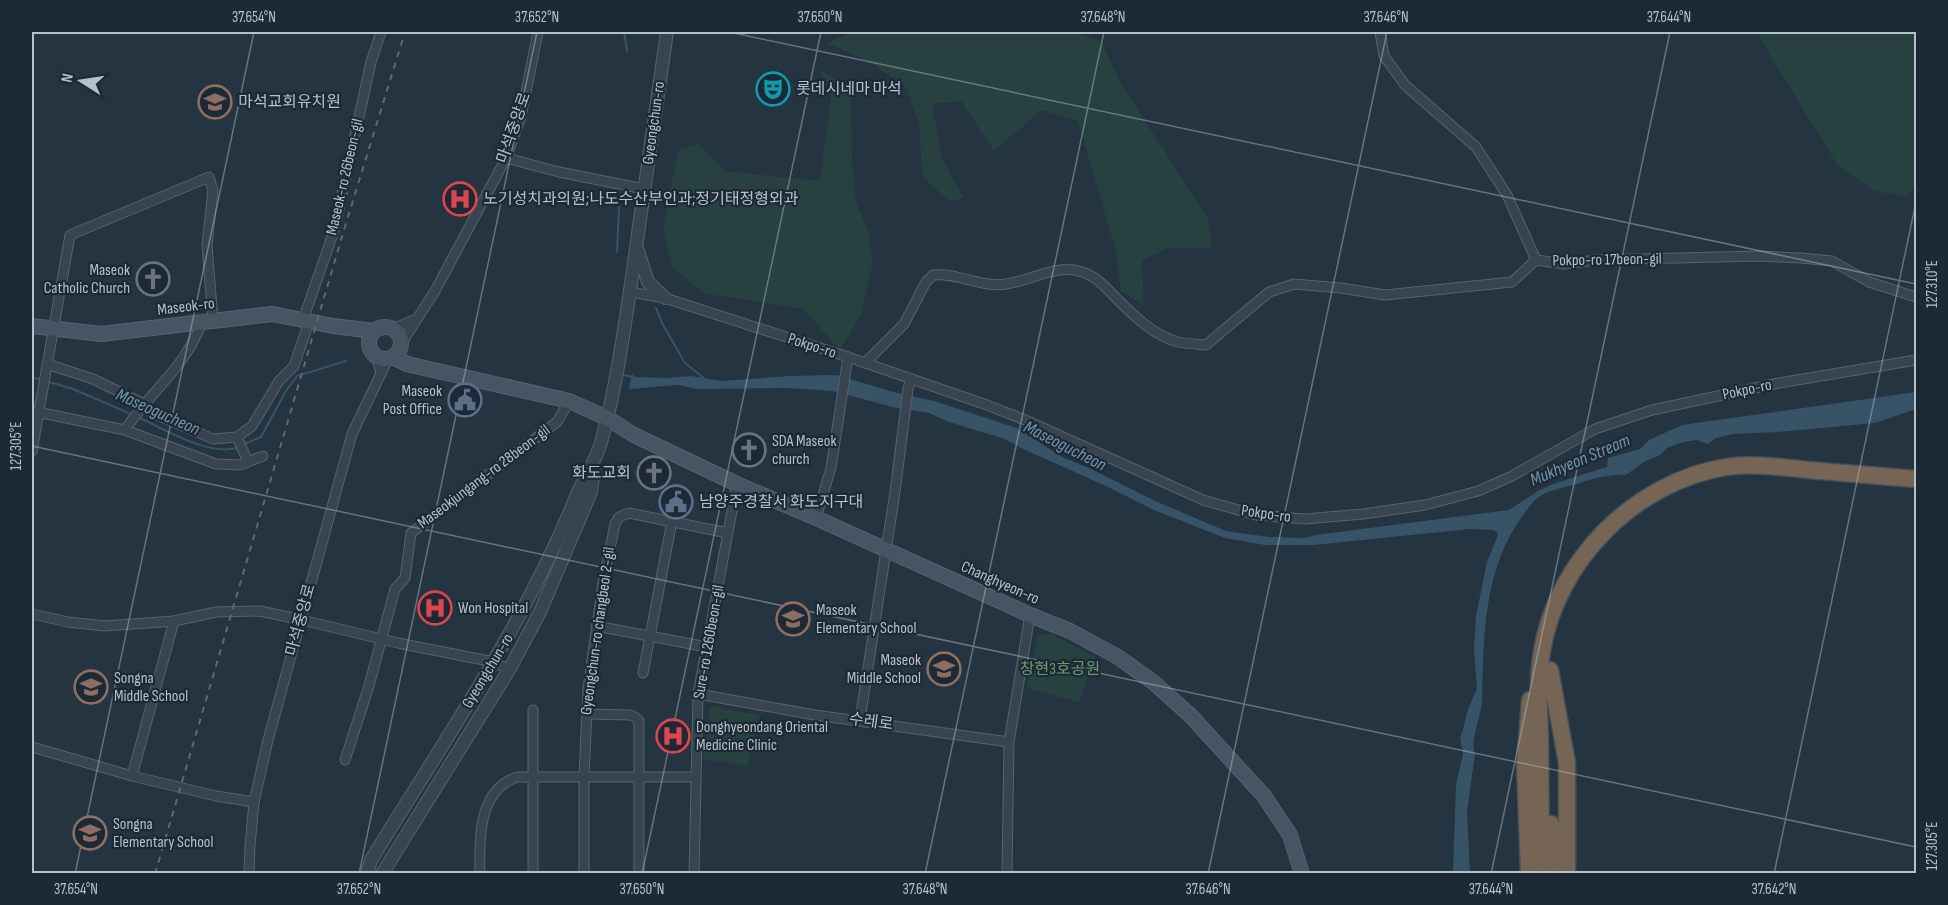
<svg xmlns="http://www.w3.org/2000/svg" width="1948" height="905" viewBox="0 0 1948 905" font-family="'Sofia Sans Condensed','Noto Sans KR',sans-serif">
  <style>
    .green { fill: #264140 }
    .water { fill: #375367 }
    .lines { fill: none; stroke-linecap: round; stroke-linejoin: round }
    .stream { stroke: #375367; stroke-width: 2 }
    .minor-casing { stroke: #56636d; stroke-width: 11 }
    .tertiary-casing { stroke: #56636d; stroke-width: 14 }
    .secondary-casing { stroke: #56636d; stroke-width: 16 }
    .motorway-casing { stroke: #43505a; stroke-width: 19 }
    .minor { stroke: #384550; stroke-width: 9 }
    .tertiary { stroke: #384550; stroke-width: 12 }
    .secondary { stroke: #465563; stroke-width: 14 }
    .motorway { stroke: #766455; stroke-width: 16 }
    .rail { stroke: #5a6a77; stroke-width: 2; stroke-dasharray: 6 6; stroke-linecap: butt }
    .ticks { fill: none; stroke: #b4c0ca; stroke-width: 1.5; stroke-opacity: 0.45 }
    .labels { text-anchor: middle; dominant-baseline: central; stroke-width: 4.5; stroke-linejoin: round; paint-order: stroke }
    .poi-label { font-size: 16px; fill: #b4c0ca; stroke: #1d2a35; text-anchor: start }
    .street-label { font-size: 16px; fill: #b4c0ca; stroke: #1d2a35 }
    .park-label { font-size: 16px; fill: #6a9c6e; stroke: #1d2a35 }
    .water-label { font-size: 18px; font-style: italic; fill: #7396ae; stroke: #1d2a35 }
    .neatline { fill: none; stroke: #b4c0ca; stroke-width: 2 }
    .ticks-label { font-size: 15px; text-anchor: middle; fill: #b4c0ca }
  </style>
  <rect width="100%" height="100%" fill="#243440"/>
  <g class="green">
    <path d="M852,32h222l27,9 22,46 85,131 4,30h-43l-27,12 2,46 -23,-15 -5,-39 -38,-131 -36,-11 -48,41 -33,-50 -29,3 10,55 22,39 -14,4 -28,-26 -3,-53 -14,-37 -38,-25 -40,-18z"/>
    <path d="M1757,32h159v153l-9,12 -33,-6 -36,-25 -67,-109z"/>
    <path d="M818,69l33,17 1,72 4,44 12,29 5,31 -12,53 -21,35 -37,-41 -47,-8 -50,-7 -34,-26 -9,-40 15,-78 21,-6 26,27 95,10 12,-92z"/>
    <path d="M1050,633l45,24 -16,45 -53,-14 12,-52z"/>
    <path d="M710,706l50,9 -12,51 -45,-7z"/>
  </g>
  <path class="water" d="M632,374l3,3 32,1 24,-2 30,5 69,-5 46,-1 61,18 37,8 83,27 45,29 27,11 66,33 71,30 43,6 37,1 9,-3 194,-25 29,-19 15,-7 54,-17 1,-9 32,-9 9,-9 33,-15 234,-33v17l-41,14 -97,9 -44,2 -18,4 -8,6 -11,-4 -14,2 -16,6 -7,7 -16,7 -18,13c-18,-1 -33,4 -49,9 -14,4 -32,6 -43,17 -4,4 -7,10 -11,14 -40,55 -39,119 -41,185 0,15 -13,41 -7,54l-8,58 3,61 -17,1 3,-89 7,-31 -3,-16 3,-8 4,-18 10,-24 -3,-38 2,-34 11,-54 11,-27 -1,-3 -4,-2 -23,-1 -156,16h-49l-40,-7 -71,-28 -46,-23 -87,-39 -16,-9 -56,-17 -20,-9 -36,-6 -61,-16 -42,-3 -93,1 -19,-4 -49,4z"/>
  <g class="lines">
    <g class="stream">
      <path d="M624,32l3,19"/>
      <path d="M617,252l2,-45"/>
      <path d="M656,308l6,15 23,40 20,16"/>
      <path d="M620,374l12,3"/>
      <path d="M32,377l8,3"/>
      <path d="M46,381l27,8 60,26"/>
      <path d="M138,417c26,12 73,41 101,30"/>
      <path d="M244,444l17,-7 25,-46 11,-15 49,-15"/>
    </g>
    <defs>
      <g id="minor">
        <path d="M1380,32l4,24 21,29 71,62 31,48 29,65 29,4 31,-4 163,-4 42,2 31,3 37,21 47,15"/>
        <path d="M506,158l53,14 85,17"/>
        <path d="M630,292l35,6 183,59 139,48 43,17 173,78 53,15 49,4 58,-5 62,-9 53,-14 34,-15 83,-47 57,-19 127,-27 137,-23"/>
        <path d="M303,320l31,-89 37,-169 10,-30"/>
        <path d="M392,329l22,-9"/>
        <path d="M401,344l34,-53 71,-133 15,-41 17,-85"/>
        <path d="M377,357l4,17"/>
        <path d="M865,363l39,-39 22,-42 7,-7c24,-3 47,13 73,9 24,-3 52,-21 76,-12 16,5 25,17 36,28 17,17 37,36 60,42 9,2 19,2 28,3l63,-53 25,-8 47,4 44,7 127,-13 24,-22"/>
        <path d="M47,364l46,15 51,25 6,8 63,27 24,-2 15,-11 27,-45 15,-15 15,-44"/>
        <path d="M32,411l93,19 91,34 24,1 23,-9"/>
        <path d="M125,430c24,-37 63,-65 77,-109"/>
        <path d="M237,437l11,25"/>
        <path d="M32,451l38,-216 139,-58 4,13 -6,55 6,75"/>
        <path d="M816,518l15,-50 17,-111"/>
        <path d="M32,614l36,8 37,4 69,-5 42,-9 44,-1 42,9 96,23 96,19 15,8"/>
        <path d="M596,626l111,21"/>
        <path d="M643,673l29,-152"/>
        <path d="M698,694l117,21 194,27"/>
        <path d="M533,710v164"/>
        <path d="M586,714l44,1 5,2 4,4v153"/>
        <path d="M860,720l35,-228 13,-103 3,-10"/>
        <path d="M32,747l100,29 42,-155"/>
        <path d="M345,760l23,-71 27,-100 10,-11 6,-45 146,-111 12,-21"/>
        <path d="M132,776l84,20 38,6"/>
        <path d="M249,874l1,-28 4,-44 14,-62 84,-306 36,-75"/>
        <path d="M480,874c-1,-35 -2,-84 37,-97h179"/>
        <path d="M584,874v-97l4,-89 15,-105 12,-59 4,-7 10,-4 99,20"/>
        <path d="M694,874l4,-180 39,-210"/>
        <path d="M1007,874l2,-132 21,-127"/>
      </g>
      <g id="tertiary">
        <path d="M638,251l10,31 17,16"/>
        <path d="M367,874l4,-14c73,-119 152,-233 205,-363 8,-20 21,-37 26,-58 16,-59 24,-122 33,-183 10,-75 21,-150 32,-224"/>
        <path d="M382,874l127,-204 31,-58 51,-120 3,-24"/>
      </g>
      <g id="secondary">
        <path d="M32,326l69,8 171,-20 61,12 41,5"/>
        <circle cx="385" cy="343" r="16"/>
        <path d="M393,357l14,7 162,37 38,17 27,17 103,49 79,34 214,97 40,16 48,26 35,25 37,33 74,81 26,39 12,39"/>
      </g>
      <g id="motorway">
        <path d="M1550,670l17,93v111"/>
        <path d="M1551,824l3,50"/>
        <path d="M1529,874l-4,-109 5,-65"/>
        <path d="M1541,874c0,-46 -1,-91 -1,-137 -1,-28 -3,-58 2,-86 15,-91 93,-169 184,-184 27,-4 55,0 82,3 36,3 72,6 108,9"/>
      </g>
    </defs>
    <use href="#minor" class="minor-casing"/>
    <use href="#tertiary" class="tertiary-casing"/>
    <use href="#secondary" class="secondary-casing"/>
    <use href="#motorway" class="motorway-casing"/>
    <use href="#minor" class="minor"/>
    <use href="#tertiary" class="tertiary"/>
    <use href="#secondary" class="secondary"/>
    <use href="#motorway" class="motorway"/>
    <path class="rail" d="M155,874l188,-641 62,-201"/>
  </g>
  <path class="ticks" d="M729,32l1187,252M32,446l1884,401M75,874l179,-842M359,874l178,-842M642,874l179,-842M925,874l179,-842M1208,874l179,-842M1491,874l179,-842M1774,874l142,-672"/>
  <defs>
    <symbol id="theatre-ring" viewBox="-11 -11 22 22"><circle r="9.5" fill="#1d2a35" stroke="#0f9aa8" stroke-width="1.5"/><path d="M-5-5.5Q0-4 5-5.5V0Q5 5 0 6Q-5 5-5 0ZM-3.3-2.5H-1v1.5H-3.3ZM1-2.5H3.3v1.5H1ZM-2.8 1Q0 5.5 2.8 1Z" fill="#0f9aa8"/></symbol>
    <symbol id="school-ring" viewBox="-11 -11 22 22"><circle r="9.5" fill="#1d2a35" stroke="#8d6e63" stroke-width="1.5"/><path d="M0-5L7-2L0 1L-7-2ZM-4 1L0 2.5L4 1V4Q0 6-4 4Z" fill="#8d6e63"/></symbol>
    <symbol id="hospital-ring" viewBox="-11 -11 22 22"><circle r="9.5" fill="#1d2a35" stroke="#e0444e" stroke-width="1.5"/><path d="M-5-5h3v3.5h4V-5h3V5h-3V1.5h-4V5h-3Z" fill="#e0444e"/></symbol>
    <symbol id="church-ring" viewBox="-11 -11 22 22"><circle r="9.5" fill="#1d2a35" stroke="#6b7280" stroke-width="1.5"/><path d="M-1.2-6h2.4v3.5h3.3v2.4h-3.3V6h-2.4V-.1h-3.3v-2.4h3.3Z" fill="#6b7280"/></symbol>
    <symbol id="civic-ring" viewBox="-11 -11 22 22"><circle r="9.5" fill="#1d2a35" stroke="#5c6f8a" stroke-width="1.5"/><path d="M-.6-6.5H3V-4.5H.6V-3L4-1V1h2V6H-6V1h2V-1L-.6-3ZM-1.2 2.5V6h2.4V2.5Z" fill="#5c6f8a"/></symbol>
  </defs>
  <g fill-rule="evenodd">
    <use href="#theatre-ring" x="754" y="70" width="38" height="38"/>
    <use href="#school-ring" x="196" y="83" width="38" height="38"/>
    <use href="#hospital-ring" x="441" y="180" width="38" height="38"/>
    <use href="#church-ring" x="134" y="260" width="38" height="38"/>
    <use href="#civic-ring" x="446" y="381" width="38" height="38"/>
    <use href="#church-ring" x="730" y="431" width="38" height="38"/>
    <use href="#church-ring" x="635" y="454" width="38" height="38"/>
    <use href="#civic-ring" x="657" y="483" width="38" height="38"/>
    <use href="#hospital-ring" x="416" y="589" width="38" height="38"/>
    <use href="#school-ring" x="774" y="600" width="38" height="38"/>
    <use href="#school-ring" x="925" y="650" width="38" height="38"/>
    <use href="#school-ring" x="72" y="668" width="38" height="38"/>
    <use href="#hospital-ring" x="654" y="717" width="38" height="38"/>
    <use href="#school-ring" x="71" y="814" width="38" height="38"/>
  </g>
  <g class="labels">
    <g class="poi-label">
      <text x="796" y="89">롯데시네마 마석</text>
      <text x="238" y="102">마석교회유치원</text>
      <text x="483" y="199">노기성치과의원;나도수산부인과;정기태정형외과</text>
      <text x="130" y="270" text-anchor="end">Maseok<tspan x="130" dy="18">Catholic Church</tspan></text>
      <text x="442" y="391" text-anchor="end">Maseok<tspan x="442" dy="18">Post Office</tspan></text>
      <text x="772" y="441">SDA Maseok<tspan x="772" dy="18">church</tspan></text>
      <text x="631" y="473" text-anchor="end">화도교회</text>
      <text x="699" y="502">남양주경찰서 화도지구대</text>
      <text x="458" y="608">Won Hospital</text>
      <text x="816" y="610">Maseok<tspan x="816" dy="18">Elementary School</tspan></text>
      <text x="921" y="660" text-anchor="end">Maseok<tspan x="921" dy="18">Middle School</tspan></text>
      <text x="114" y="678">Songna<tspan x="114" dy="18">Middle School</tspan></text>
      <text x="696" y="727">Donghyeondang Oriental<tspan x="696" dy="18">Medicine Clinic</tspan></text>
      <text x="113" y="824">Songna<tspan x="113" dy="18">Elementary School</tspan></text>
    </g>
    <g class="street-label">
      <text transform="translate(654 123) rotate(-82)">Gyeongchun-ro</text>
      <text transform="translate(514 128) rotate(-71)">마석중앙로</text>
      <text transform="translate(345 177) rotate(-77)">Maseok-ro 26beon-gil</text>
      <text transform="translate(1607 260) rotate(-1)">Pokpo-ro 17beon-gil</text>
      <text transform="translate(186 307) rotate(-7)">Maseok-ro</text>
      <text transform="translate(812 346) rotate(18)">Pokpo-ro</text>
      <text transform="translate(1747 390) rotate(-12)">Pokpo-ro</text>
      <text transform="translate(484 477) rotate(-37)">Maseokjungang-ro 28beon-gil</text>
      <text transform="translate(1266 514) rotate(8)">Pokpo-ro</text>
      <text transform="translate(1000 583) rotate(24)">Changhyeon-ro</text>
      <text transform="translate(301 620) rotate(-75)">마석중앙로</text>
      <text transform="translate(598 631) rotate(-82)">Gyeongchun-ro changbeol 2-gil</text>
      <text transform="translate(709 642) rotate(-80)">Sure-ro 1260beon-gil</text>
      <text transform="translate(488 671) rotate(-59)">Gyeongchun-ro</text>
      <text transform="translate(871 722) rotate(8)">수레로</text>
    </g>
    <g class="park-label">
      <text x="1060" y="669">창현3호공원</text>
    </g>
    <g class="water-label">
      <text transform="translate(158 412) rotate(24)">Maseogucheon</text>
      <text transform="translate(1065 446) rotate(27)">Maseogucheon</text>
      <text transform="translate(1580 460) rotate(-23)">Mukhyeon Stream</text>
    </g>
  </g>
  <rect width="1948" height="905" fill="none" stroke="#1d2a35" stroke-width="66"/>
  <g transform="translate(81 81) rotate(282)" stroke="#1d2a35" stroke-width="4.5" paint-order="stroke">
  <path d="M0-4.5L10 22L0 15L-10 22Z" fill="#b4c0ca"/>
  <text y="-9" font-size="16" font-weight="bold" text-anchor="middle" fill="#b4c0ca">N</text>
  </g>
  <rect x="33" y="33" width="1882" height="839" class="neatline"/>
  <g class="ticks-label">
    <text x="254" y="22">37.654°N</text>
    <text x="537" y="22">37.652°N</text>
    <text x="820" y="22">37.650°N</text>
    <text x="1103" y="22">37.648°N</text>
    <text x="1386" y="22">37.646°N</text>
    <text x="1669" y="22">37.644°N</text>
    <text transform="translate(1932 284) rotate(-90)" y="5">127.310°E</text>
    <text transform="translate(16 446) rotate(-90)" y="5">127.305°E</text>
    <text transform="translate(1932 846) rotate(-90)" y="5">127.305°E</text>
    <text x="76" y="894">37.654°N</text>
    <text x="359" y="894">37.652°N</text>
    <text x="642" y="894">37.650°N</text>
    <text x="925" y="894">37.648°N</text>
    <text x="1208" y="894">37.646°N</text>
    <text x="1491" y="894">37.644°N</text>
    <text x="1774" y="894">37.642°N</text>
  </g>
</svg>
